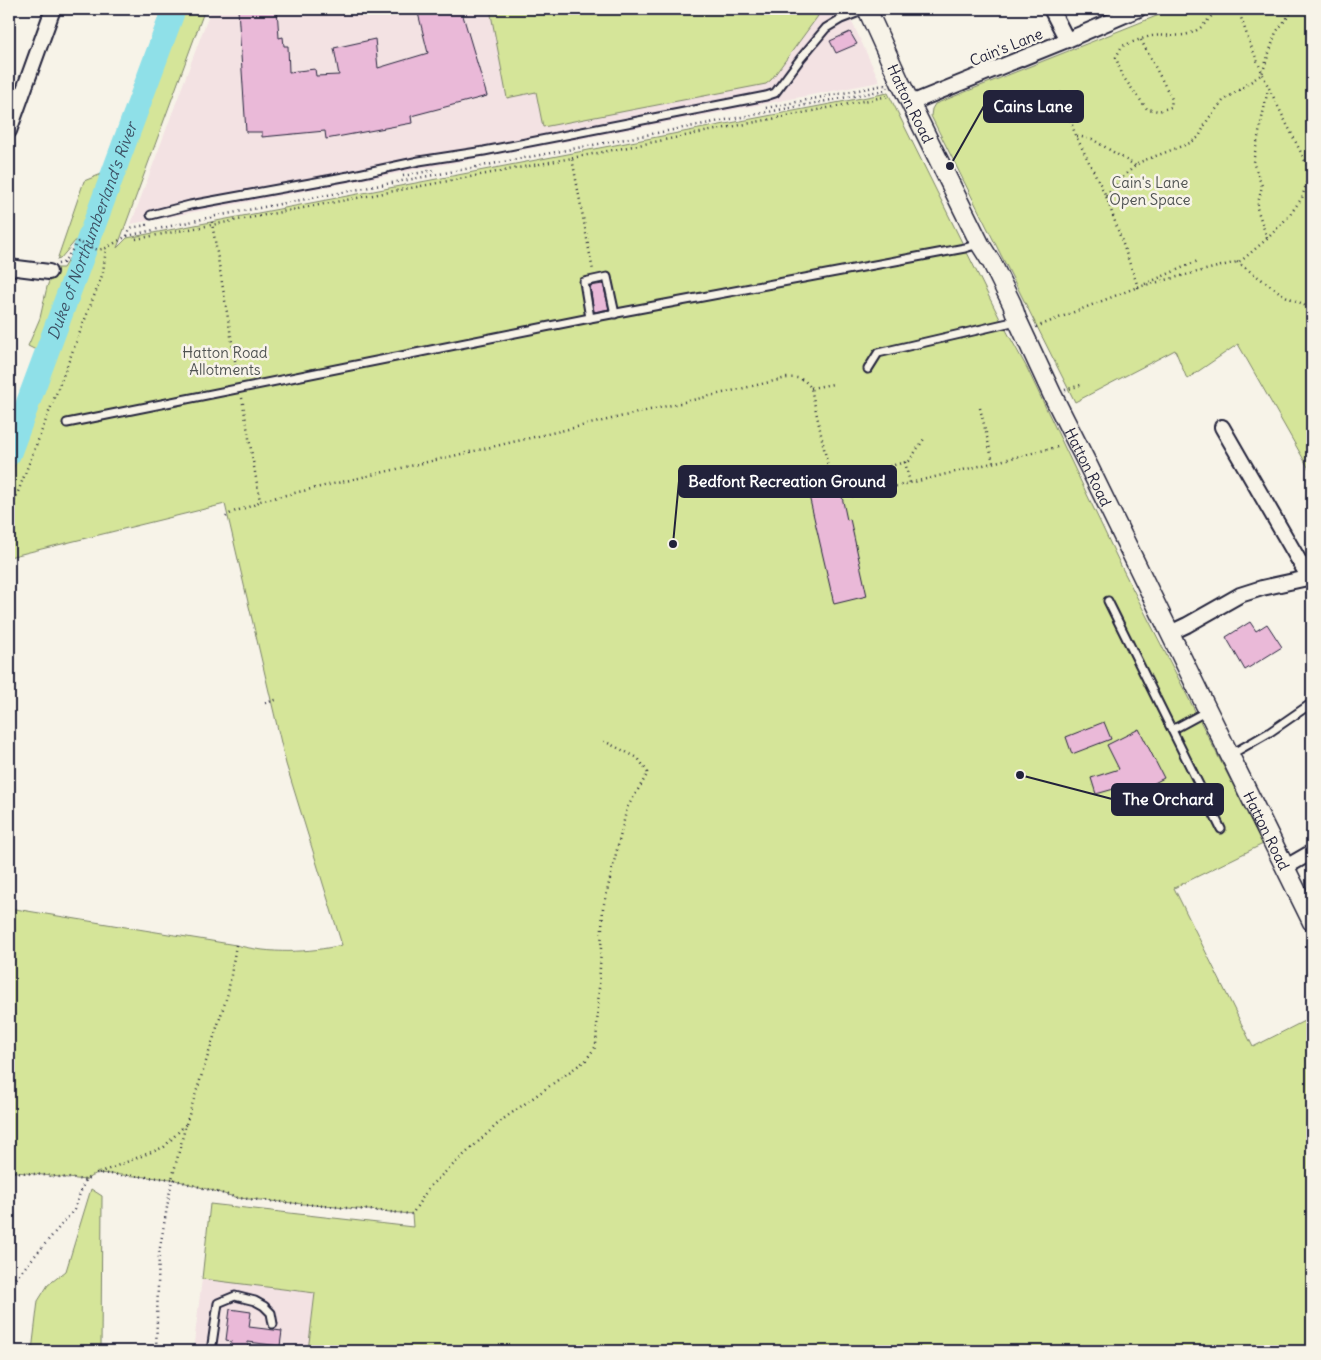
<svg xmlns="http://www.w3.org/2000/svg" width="1321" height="1360" viewBox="0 0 1321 1360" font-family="Delius,sans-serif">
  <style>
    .built { fill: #f3e2e3 }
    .green { fill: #d5e599; stroke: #7c846a }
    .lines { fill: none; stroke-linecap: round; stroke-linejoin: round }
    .river { stroke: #8fe0e8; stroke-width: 24 }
    .building { fill: #eab9d8; stroke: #22223b }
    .service-casing { stroke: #22223b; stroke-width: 11 }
    .minor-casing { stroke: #22223b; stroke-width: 18 }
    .tertiary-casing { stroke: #22223b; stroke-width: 21 }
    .path { stroke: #22223b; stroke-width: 2.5; stroke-dasharray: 1 4; stroke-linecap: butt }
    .service { stroke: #f7f3e8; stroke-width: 7 }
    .minor { stroke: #f7f3e8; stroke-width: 14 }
    .tertiary { stroke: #f7f3e8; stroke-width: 18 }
    .labels { text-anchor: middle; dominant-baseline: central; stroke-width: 5; stroke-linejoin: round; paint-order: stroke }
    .street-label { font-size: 15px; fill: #22223b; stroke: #f7f3e8 }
    .park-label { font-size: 15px; fill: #4f5352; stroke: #f7f3e8 }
    .water-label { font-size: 16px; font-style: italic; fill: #3d5266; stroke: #f7f3e8 }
    .leader { fill: none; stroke: #22223b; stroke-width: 2 }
    .callout-dot { fill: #22223b; stroke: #f7f3e8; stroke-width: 2 }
    .callout { fill: #22223b; stroke: #22223b; stroke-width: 2 }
    .callout-label { font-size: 16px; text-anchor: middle; font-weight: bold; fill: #fff }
  </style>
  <rect width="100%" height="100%" fill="#f7f3e8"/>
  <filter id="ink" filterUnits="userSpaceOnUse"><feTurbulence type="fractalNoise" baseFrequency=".02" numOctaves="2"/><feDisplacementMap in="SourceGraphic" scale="10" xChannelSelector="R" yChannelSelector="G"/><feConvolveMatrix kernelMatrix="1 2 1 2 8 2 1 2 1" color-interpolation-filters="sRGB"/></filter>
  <g filter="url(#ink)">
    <g class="built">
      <path d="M211,9h635l34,73 -749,142z"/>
      <path d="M202,1279l113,14 -7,58h-115z"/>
    </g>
    <g class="green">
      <path d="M184,9h21l-88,239 10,-10 761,-145 112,226 27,49 95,200 141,276 -89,44 79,159 59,-30v334h-1004l7,-58 -113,-14 8,-75 203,23 -1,-13 -174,-16 -66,-19 -75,-6 -12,7 -76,-9v-263l227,37c34,9 72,8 106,0l-56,-181 -61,-260 -216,53v-77l89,-236z"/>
      <path d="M490,9h325l3,7 -47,64 -5,4 -223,43 -7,-35 -29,6z"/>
      <path d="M1174,9h138v465l-74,-130 -51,35 -12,-29 -100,52 -144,-286 1,-7 3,-5z"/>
      <path d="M104,173l-25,67h-3l-16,19 -3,1 27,-79z"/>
      <path d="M77,246h2l-39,106 -12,-6 12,-28 7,-31 7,-19h9z"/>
      <path d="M91,1189l11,7 -1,155h-69l6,-50 10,-16 18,-14z"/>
    </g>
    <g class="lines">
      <path class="river" id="s1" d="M9,454l165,-445"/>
    </g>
    <g class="building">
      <path d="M238,9h39l2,29 4,-1 1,9h4l1,26 26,-3 1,7 23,-1 -5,-27 41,-9 3,29 50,-15 -11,-44h44l26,87 -76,20 1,7 -86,16 -1,-8 -63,6v-5h-16z"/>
      <path d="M850,32l7,12 -21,9 -6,-12z"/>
      <path d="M603,284l6,25 -15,3 -4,-26z"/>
      <path d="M838,478l9,42 3,-1 17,77 -33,8 -27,-117 7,-2v-1z"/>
      <path d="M1250,622l6,9 11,-7 15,23 -37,23 -19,-33z"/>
      <path d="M1104,722l7,17 -39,15 -6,-17z"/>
      <path d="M1139,729l25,49 -29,15 -3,-6 -2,1 -2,-3 -32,9 -5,-16 28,-9 -12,-24z"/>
      <path d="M230,1309l21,3 -2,15 33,4 -2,15 -32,-4 -1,9h-17l1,-10 -5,-1z"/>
    </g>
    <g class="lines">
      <defs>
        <g id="service">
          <path d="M151,215l39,-10 159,-29 70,-15 65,-10 282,-55 9,-3 26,-35 25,-30 15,-9 26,-10"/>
          <path d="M590,318l-6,-36 23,-5 8,37"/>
          <path d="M868,369l10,-16 130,-30 8,-4"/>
          <path d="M67,423l523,-105 375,-70 14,-4"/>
          <path d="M1108,601l113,228"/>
          <path d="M1172,730l35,-19"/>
          <path d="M1230,755l40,-23 42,-29"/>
          <path d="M211,1351l7,-48 17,-7 20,5 9,5 7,7 2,11"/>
        </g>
        <g id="minor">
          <path d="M1051,9l16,31"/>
          <path d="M911,103l156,-63 72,-31"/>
          <path d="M9,131l44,-122"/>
          <path d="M9,267l40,5"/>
          <path d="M1222,427l87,151"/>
          <path d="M1170,633l17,-8 53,-30 22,-7 50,-11"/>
          <path d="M1286,867l26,-15"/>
        </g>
        <g id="tertiary">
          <path id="s2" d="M867,9l33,73 80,162 12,19 20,41 5,15 35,75 37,73 119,244 104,211"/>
        </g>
      </defs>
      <use href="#service" class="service-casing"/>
      <use href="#minor" class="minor-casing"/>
      <use href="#tertiary" class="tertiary-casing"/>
      <g class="path">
        <path d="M1238,9l11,32 17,41 44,89 2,2"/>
        <path d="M1141,40l31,59 -1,8 -12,4 -12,-2 -26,-35 -5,-17 6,-11c9,-3 20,-8 30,-10 15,-2 31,3 45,-6 9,-5 13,-15 23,-21"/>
        <path d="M1060,92l16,44 30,60 32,91 103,-26 26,-22 22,-23 13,-18 8,-27"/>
        <path d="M766,108l118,-23 2,1"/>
        <path d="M1077,136l15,3 44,27"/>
        <path d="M572,158l317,-62"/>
        <path d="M403,176l31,-6"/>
        <path d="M1106,196l21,-23 13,-11 50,-19 9,-6 9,-18 15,-18 39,-27 14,-42 18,-23"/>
        <path d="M211,217l27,161"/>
        <path d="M127,236l3,-8 17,-3"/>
        <path d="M1267,238l-10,-30 5,-22 -9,-24 15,-73"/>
        <path d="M136,239l436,-81 21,113"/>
        <path d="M1237,262l48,34 18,8 9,8"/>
        <path d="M58,264l5,-1 15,-21 20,8 8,-2 21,-12 84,-19 674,-127 2,-3"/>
        <path d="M1145,284l55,-24"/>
        <path d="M1036,327l104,-41"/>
        <path d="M811,388l22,-4"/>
        <path d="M1065,390l19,-6"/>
        <path d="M242,398l18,103 527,-123c11,-1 17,0 24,10l19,88 15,-2 4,23 61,-14 151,-37"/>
        <path d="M980,408l13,54"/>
        <path d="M905,462l5,21"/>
        <path d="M846,478l63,-17 15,-22"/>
        <path d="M9,515l94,-242 3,-25"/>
        <path d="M226,517c7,-8 24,-8 34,-16"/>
        <path d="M265,703l14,-4"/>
        <path d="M236,945l-8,48 -42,131 -14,55 66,19 174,16 18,-28 72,-66 84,-60 10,-14 7,-138 24,-100 21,-35 -10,-15 -36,-18"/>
        <path d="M9,1171l76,9"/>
        <path d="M99,1173l65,-26 22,-23"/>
        <path d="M9,1286l65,-76 11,-30 12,-7 75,6 -13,74 -3,98"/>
      </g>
      <use href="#service" class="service"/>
      <use href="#minor" class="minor"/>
      <use href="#tertiary" class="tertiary"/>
    </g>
  </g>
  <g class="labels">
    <g class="street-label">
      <text transform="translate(1006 47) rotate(-22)">Cain's Lane</text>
      <text stroke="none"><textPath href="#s2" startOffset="104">Hatton Road</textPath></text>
      <text stroke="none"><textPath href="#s2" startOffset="509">Hatton Road</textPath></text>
      <text stroke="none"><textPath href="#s2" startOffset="914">Hatton Road</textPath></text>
    </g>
    <g class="park-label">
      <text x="1150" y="182">Cain's Lane<tspan x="1150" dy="17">Open Space</tspan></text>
      <text x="225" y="352">Hatton Road<tspan x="225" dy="17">Allotments</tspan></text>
    </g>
    <g class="water-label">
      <text stroke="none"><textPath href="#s1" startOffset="238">Duke of Northumberland's River</textPath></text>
    </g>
  </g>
  <path class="leader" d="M950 166L984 106M673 544L679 481M1020 775L1112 799"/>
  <g class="callout-dot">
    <circle cx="950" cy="166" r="5"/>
    <circle cx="673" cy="544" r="5"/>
    <circle cx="1020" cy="775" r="5"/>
  </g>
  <g class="callout">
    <rect x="984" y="91" width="99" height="31" rx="5"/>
    <rect x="679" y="466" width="217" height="31" rx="5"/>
    <rect x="1112" y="784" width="111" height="31" rx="5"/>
  </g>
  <g class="callout-label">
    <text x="1033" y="112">Cains Lane</text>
    <text x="787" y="487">Bedfont Recreation Ground</text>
    <text x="1168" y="805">The Orchard</text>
  </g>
  <rect width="1321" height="1360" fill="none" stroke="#f7f3e8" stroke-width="30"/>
  <rect x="15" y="15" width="1291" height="1330" fill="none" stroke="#22223b" stroke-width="2" filter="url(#ink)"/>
</svg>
